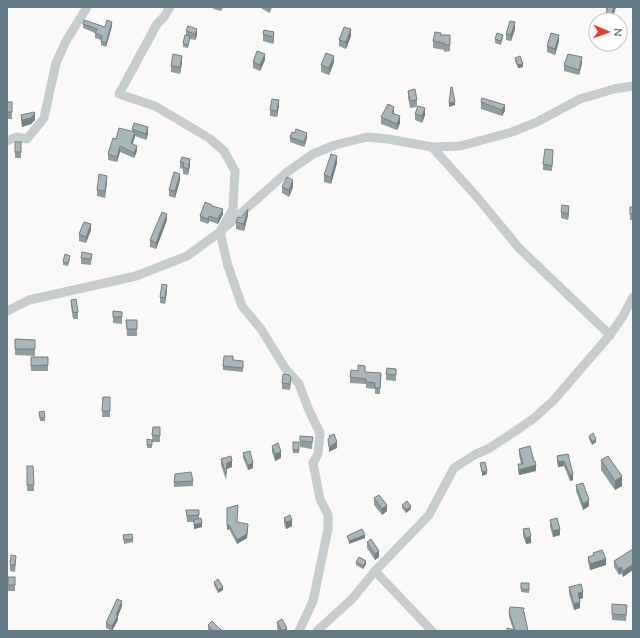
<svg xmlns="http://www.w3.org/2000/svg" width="640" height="638" viewBox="0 0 640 638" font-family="Mulish,sans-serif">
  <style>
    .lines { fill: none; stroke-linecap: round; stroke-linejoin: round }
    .minor { stroke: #c7cccf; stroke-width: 9 }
    .wall { fill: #919c9f }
    .shaded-wall { fill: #767f82 }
    .building { fill: #a9b5b9; stroke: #767f82 }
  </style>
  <rect width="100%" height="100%" fill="#faf9f7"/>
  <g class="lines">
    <g class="minor">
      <path d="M170,7l-6,10 -7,7 -38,70 36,12 54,32 15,13 11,20 -2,38 -13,23 8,34 14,40 19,23 24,39 14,16 9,24 12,25 -2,21 -5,9 7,36 8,16v14l-15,72 -14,30"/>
      <path d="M7,141l9,-4 11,2 17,-21 12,-55 10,-22 21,-34"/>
      <path d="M432,147l45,50 42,51 91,87"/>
      <path d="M7,311l22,-11 107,-24 51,-20 33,-24 66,-59 27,-19 22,-9 32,-8 21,2 44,8 28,-1 52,-14 25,-10 43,-23 34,-10 19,-3"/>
      <path d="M375,571l57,60"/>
      <path d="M317,631l36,-33 22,-27 54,-56 25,-47 22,-14 12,-5 26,-17 19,-13 20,-18 57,-66 13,-19 10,-19"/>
    </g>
  </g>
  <g class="wall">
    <path d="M213,7h10l-2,4 -8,-2z"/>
    <path d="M262,7h10l-2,6 -8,-4z"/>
    <path d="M606,7h10l-4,13 -6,-1v-6l1,-3h-1z"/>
    <path d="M83,24l22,3 7,-1 -6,21 -5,-2v-5l-6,-2v-5l-12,-5z"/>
    <path d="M188,26l9,9 -2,5 -5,-1 -2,9 -5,-1v-4l3,-8v-4z"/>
    <path d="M515,29l-4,12 -5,-1v-6z"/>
    <path d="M264,30l10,9 -1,5 -10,-3v-7z"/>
    <path d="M441,35h9v16l-6,1v-2l-11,-2v-7z"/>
    <path d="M351,36l-5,13 -7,-3v-6z"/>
    <path d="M503,38l-2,7 -6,-2v-4z"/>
    <path d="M559,41l-4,14 -8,-3v-6z"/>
    <path d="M515,58l8,9 -5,1 -3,-7z"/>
    <path d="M265,60l-5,11 -7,-3v-6z"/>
    <path d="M182,62l-2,12 -9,-2v-6z"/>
    <path d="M334,62l-5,13 -8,-3v-7z"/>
    <path d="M582,63l-3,12 -15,-4v-6z"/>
    <path d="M408,91l9,9v7l-7,1 -2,-11z"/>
    <rect x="7" y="102" width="5" height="17"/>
    <path d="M481,102l24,9 -3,5 -21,-7z"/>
    <path d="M279,106l-2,11 -7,-1v-6z"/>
    <path d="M394,113v1l6,9 -3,7 -16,-6v-7z"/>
    <path d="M415,114l10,1 -3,8 -7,-3z"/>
    <path d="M21,115l14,5 -4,4 -9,3 -1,-6z"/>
    <path d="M132,129l16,5 -2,6 -11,-4 -3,8 5,7 -3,7 -14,-6 -3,10 -9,-2v-6l8,-15 16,-8z"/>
    <path d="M290,137l17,1 -3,9 -14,-5z"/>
    <rect x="15" y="142" width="6" height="16"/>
    <path d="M553,155l-1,16 -9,-1v-6z"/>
    <path d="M190,159v6l-2,10 -5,-1v-5l-3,-1v-6z"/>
    <path d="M337,163l-6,21 -7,-2v-7z"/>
    <path d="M180,180l-5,18 -6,-2v-6z"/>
    <path d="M107,182l-2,16 -8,-2v-6z"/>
    <path d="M282,187h11l-4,10 -7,-4z"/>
    <rect x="630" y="207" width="3" height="13"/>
    <path d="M561,212h8l-1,8 -7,-2z"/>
    <path d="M223,214l-5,10 -9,-3 -1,3 -8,-3v-5z"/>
    <path d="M248,215l-4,16 -8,-2v-7z"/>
    <path d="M167,220l-11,29 -6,-2v-7z"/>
    <path d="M91,230l-5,13 -7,-2v-7z"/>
    <path d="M92,254l-1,11 -10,-1v-6z"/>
    <path d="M70,259l-2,7 -5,-1v-3z"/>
    <path d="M167,291l-2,13 -5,-1v-6z"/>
    <path d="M71,300l7,12v7h-5l-2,-13z"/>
    <path d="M113,311l9,1v12l-9,-1z"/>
    <path d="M126,320h11v16h-10z"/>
    <path d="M15,339l20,1v16l-20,-1z"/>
    <rect x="31" y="357" width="17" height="14"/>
    <path d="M243,365v7l-20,-2v-4z"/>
    <path d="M365,372l16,1 -1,21h-5v-5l-9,-1v-4l-16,-1v-6z"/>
    <path d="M386,374l10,1v6l-10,-1z"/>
    <path d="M282,383l9,1 -1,6 -8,-1z"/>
    <path d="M103,397h7v20h-8z"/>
    <path d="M39,412l6,5v4h-5z"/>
    <path d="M153,427l7,6v9h-8v6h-5v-9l5,1z"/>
    <path d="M589,436l7,6 -4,3 -3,-6z"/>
    <path d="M313,437l-1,12 -12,-2v-6z"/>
    <rect x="293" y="442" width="6" height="11"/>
    <path d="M272,446l9,12 -6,3 -3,-9z"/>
    <path d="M519,449l17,22 -17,4 -1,-5v-6h3l-2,-9z"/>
    <path d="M243,453l10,15 -5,2 -5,-12z"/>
    <path d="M568,454l5,26 -3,1 -6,-15 -6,1 -1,-5v-6z"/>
    <path d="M221,459l11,8 -5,2 -1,11 -5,-15z"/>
    <path d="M601,460l21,26 -7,4 -14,-20z"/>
    <path d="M27,466h6l1,25h-7z"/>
    <path d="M193,481v5l-19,1v-5z"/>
    <path d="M576,485l13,21 -6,4 -7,-19z"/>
    <path d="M374,498l13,13 -5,4 -8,-10z"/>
    <path d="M402,505l9,4 -5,4 -4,-5z"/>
    <path d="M227,508l10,14 11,6 -1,10 -10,6 -8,-15 -2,1z"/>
    <path d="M186,510h13v9l3,8 -8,2v-7h-7z"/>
    <path d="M284,518l8,8 -6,3 -2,-5z"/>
    <path d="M550,520l10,15 -7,2 -3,-10z"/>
    <path d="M523,529l8,14 -5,1 -3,-8z"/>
    <path d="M123,535l10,4v3l-9,2z"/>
    <path d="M367,542l12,15 -4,3 -8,-12z"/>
    <path d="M633,549l-10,28 -2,-4 -2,2 -5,-8v-6z"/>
    <path d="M593,553l13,12 -16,5 -2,-8v-5l5,-1z"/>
    <path d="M16,562l-1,10 -5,-1v-6z"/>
    <path d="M356,562l10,2 -3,5 -7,-4z"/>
    <rect x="8" y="577" width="7" height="14"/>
    <path d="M214,582l9,8 -5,3 -4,-8z"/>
    <path d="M521,583h8v10l-8,-1z"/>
    <path d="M569,587l14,11 -3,1v9l-6,2 -5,-16z"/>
    <path d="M122,606l-4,10v4l-6,11 -6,-3v-5z"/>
    <path d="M627,611l-1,10 -14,-1v-6z"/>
    <path d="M509,612h15l4,19 -15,-2 -4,-12z"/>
    <path d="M277,622l10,9h-9l-1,-3z"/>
    <path d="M208,625l14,6h-14z"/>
  </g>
  <g class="shaded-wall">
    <path d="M614,7h2l-4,13v-6z"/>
    <path d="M112,22v4l-6,21v-4z"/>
    <path d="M515,22v7l-4,12v-6z"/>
    <path d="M197,29v6l-2,5v-6z"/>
    <path d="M351,29v7l-5,13v-7z"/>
    <path d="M274,32v7l-1,5v-7z"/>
    <path d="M559,35v6l-4,14v-6z"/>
    <path d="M265,54v6l-5,11v-6z"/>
    <path d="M182,56v6l-2,12v-7z"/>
    <path d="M334,56v6l-5,13v-7z"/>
    <path d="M582,57v6l-3,12v-5z"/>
    <path d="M523,64v3l-5,1v-3z"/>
    <path d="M279,100v6l-2,11v-6z"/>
    <path d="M455,102v3l-6,2v-4z"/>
    <path d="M505,105v6l-3,5v-6z"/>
    <path d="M394,107v6l-2,6v-6z"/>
    <path d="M425,108v7l-3,8v-7z"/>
    <path d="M35,113v7l-4,4 -9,3v-7z"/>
    <path d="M400,116v7l-3,7v-6z"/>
    <path d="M148,127v7l-2,6v-6z"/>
    <path d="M135,132v5l-4,12v-6z"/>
    <path d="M307,133v5l-3,9v-5z"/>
    <path d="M120,146v6l-3,10v-5z"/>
    <path d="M137,146v5l-3,7v-5z"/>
    <path d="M337,156v7l-6,21v-7z"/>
    <path d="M190,159v6l-2,10v-6z"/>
    <path d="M180,174v6l-5,18v-7z"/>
    <path d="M107,176v6l-2,16v-7z"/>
    <path d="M293,180v7l-4,10v-7z"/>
    <path d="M569,206v6l-1,8v-6z"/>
    <path d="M223,209v5l-5,10v-5z"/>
    <path d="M248,209v6l-4,16v-7z"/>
    <path d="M167,214v6l-11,29v-6z"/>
    <path d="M209,216v5l-1,3v-5z"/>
    <path d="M91,224v6l-5,13v-6z"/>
    <path d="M167,285v6l-2,13v-6z"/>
    <path d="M596,439v3l-4,3v-3z"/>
    <path d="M337,442v6l-8,4v-5z"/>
    <path d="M281,452v6l-6,3v-7z"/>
    <path d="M232,461v6l-5,2 -1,11 1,-17z"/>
    <path d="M564,461v5l-6,1v-5z"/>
    <path d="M253,463v5l-5,2v-5z"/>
    <path d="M536,465v6l-17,4v-5z"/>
    <path d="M487,471v3l-5,2v-4z"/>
    <path d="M573,474v6l-3,1v-6z"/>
    <path d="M622,476v10l-7,4v-9z"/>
    <path d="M589,500v6l-6,4v-6z"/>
    <path d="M387,505v6l-5,4v-6z"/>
    <path d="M411,506v3l-5,4v-3z"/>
    <path d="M292,520v6l-6,3v-7z"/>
    <path d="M202,523v4l-8,2v-4z"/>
    <path d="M248,524l-1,14 -10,6v-4z"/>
    <path d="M229,525v4l-2,1v-4z"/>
    <path d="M560,529v6l-7,2v-6z"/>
    <path d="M365,535v3l-16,6v-3z"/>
    <path d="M531,536v7l-5,1v-6z"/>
    <path d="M379,551v6l-4,3v-6z"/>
    <path d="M606,559v6l-16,5v-6z"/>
    <path d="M366,561v3l-3,5v-3z"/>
    <path d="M633,564v6l-10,7v-6z"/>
    <path d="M621,567v6l-2,2v-6z"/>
    <path d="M223,587v3l-5,3v-3z"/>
    <path d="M583,592v6l-5,2v-7z"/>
    <path d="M122,601v5l-4,10v4l-6,11v-5z"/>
    <path d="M580,602v6l-6,2v-6z"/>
    <path d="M287,628v3h-5z"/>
  </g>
  <g class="building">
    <path d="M608,7h6l-2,7 -6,-1z"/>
    <path d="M84,20l21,7 2,-7 5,2 -6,21 -5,-2 1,-5 -7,-3 2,-4 -14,-5z"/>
    <path d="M510,21l5,1 -4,13 -5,-1z"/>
    <path d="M188,26l9,3 -2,5 -9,-3z"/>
    <path d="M344,27l7,2 -5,13 -7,-2z"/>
    <path d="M264,30l10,2 -1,5 -10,-3z"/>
    <path d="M435,32l6,1 -1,2h10v10h-6v-2l-11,-2z"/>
    <path d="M497,33l6,2 -2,6 -6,-2z"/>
    <path d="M551,33l8,2 -4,14 -8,-3z"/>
    <path d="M185,35l5,1 -2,9 -5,-2z"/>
    <path d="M257,51l8,3 -5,11 -7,-3z"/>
    <path d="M326,53l8,3 -5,12 -8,-3z"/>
    <path d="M173,54l9,2 -2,11 -9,-1z"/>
    <path d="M568,54l14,3 -3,13 -15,-5z"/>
    <path d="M520,56l3,8 -5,1 -3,-7z"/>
    <path d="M451,87h1l3,15 -6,1z"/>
    <path d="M415,89l2,11 -7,1 -2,-10z"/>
    <path d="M482,98l23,7 -3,5 -21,-8z"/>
    <path d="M272,99l7,1 -2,11 -7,-1z"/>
    <rect x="7" y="102" width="5" height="10"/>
    <path d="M388,104l6,3 -2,6 8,3 -3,8 -16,-7z"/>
    <path d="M418,106l7,2 -3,8 -7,-2z"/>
    <path d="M34,112l1,1 -4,5 -9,2 -1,-5z"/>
    <path d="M134,123l14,4 -2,7 -14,-5z"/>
    <path d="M119,128l16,4 -4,11 6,3 -3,7 -14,-7 -3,11 -9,-3 5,-16 3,1z"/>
    <path d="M296,129l11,4 -3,9 -14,-5 2,-5 3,1z"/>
    <rect x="15" y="142" width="6" height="10"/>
    <path d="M545,149l8,1 -1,16 -9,-2z"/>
    <path d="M331,154l6,2 -6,21 -7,-2z"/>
    <path d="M182,157l8,2 -2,10 -5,-2 1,-4 -4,-1z"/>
    <path d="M174,172l6,2 -5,17 -6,-1z"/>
    <path d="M99,174l8,2 -2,15 -8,-1z"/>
    <path d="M287,177l6,3 -4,10 -7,-3z"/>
    <path d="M205,202l7,3v1l11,3 -5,10 -9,-3 -1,3 -8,-3z"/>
    <path d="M562,205l7,1 -1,8 -7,-2z"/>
    <rect x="630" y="207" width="3" height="7"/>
    <path d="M248,209l-4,15 -8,-2 1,-3 1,-2 3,1z"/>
    <path d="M162,212l5,2 -11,29 -6,-3z"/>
    <path d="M84,222l7,2 -5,13 -7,-3z"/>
    <path d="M82,252l10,2 -1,5 -10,-1z"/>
    <path d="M65,254l5,2 -2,7 -5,-1z"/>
    <path d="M162,284l5,1 -2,13 -5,-1z"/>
    <path d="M76,299l2,13 -5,1 -2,-13z"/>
    <path d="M113,311l9,1v5h-9z"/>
    <path d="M126,320h11v9h-10z"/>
    <path d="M15,339l20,1v9h-20z"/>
    <path d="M224,356h9v4l10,1v7l-20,-2z"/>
    <path d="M31,357h17v8l-17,1z"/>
    <path d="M358,365l7,1v6l16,1 -1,15h-5v-5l-9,-1v-3l-16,-2 1,-7 7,1z"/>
    <path d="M387,368l9,1v6l-10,-1z"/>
    <path d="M283,374l6,1 2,3 -1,6 -8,-1z"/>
    <path d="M103,397h7v14h-8z"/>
    <path d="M44,411l1,6 -5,1 -1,-6z"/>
    <path d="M153,427h7v9l-8,-1z"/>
    <path d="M593,433l3,6 -4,3 -3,-6z"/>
    <path d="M334,434l3,8 -8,5 -1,-8 2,-1 -1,-2z"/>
    <path d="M300,436l13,1 -1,5 -12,-1z"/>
    <path d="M147,439l5,1v5h-5z"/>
    <rect x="293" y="442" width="6" height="8"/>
    <path d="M278,443l3,9 -6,2 -3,-8z"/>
    <path d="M530,446l4,15h1l1,4 -17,5 -1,-6h5l-4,-15z"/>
    <path d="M250,451l3,12 -5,2 -5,-12z"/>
    <path d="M568,454l5,20 -3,1 -6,-14 -6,1 -1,-6z"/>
    <path d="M231,456l1,5 -5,2 -1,11 -5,-15z"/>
    <path d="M608,456l14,20 -7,5 -14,-21z"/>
    <path d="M485,462l2,9 -5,1 -2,-9z"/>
    <path d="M27,466h6l1,19h-7z"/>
    <path d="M191,472l2,9 -19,1 1,-8z"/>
    <path d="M583,483l6,17 -6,4 -7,-19z"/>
    <path d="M379,495l8,10 -5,4 -8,-11z"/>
    <path d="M407,501l4,5 -5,4 -4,-5z"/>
    <path d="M238,505l-1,17 11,2 -1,10 -10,6 -8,-15 -2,1v-18z"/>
    <path d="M186,510h13v5l-12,1z"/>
    <path d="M290,515l2,5 -6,2 -2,-4z"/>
    <path d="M201,518l1,5 -8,2v-5z"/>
    <path d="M557,518l3,11 -7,2 -3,-11z"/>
    <path d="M529,528l2,8 -5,2 -3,-9z"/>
    <path d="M362,529l3,6 -16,6 -2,-5z"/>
    <path d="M132,534l1,5 -9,1 -1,-5z"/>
    <path d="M371,539l8,12 -4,3 -8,-12z"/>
    <path d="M633,549v15l-10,7 -2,-4 -2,2 -5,-8z"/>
    <path d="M602,550l4,9 -16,5 -2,-7 6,-2 -1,-2z"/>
    <path d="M11,555l5,1 -1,9h-5z"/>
    <path d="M359,557l7,4 -3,5 -7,-4z"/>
    <rect x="8" y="577" width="7" height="8"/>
    <path d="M218,579l5,8 -5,3 -4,-8z"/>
    <path d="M521,583h8v7l-8,-1z"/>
    <path d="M581,584l2,8 -5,1 2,9 -6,2 -5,-17z"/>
    <path d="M117,599l5,2 -6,14h2l-6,11 -6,-3z"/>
    <path d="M612,604l15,1 -1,10 -14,-1z"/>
    <path d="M510,607l14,1 -1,5 1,-1 4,19h-21v-3l8,2 -6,-18z"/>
    <path d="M282,619l5,9 -5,3 -5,-9z"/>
    <path d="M212,621l10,10h-9l-5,-6z"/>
  </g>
  <rect width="640" height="638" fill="none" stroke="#637a84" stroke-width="16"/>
  <g transform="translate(608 32) rotate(92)"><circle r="19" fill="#ffffff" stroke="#c1cace"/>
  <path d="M0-3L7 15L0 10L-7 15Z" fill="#ec3b25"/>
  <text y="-6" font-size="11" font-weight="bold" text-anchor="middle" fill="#637a84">N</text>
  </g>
</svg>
